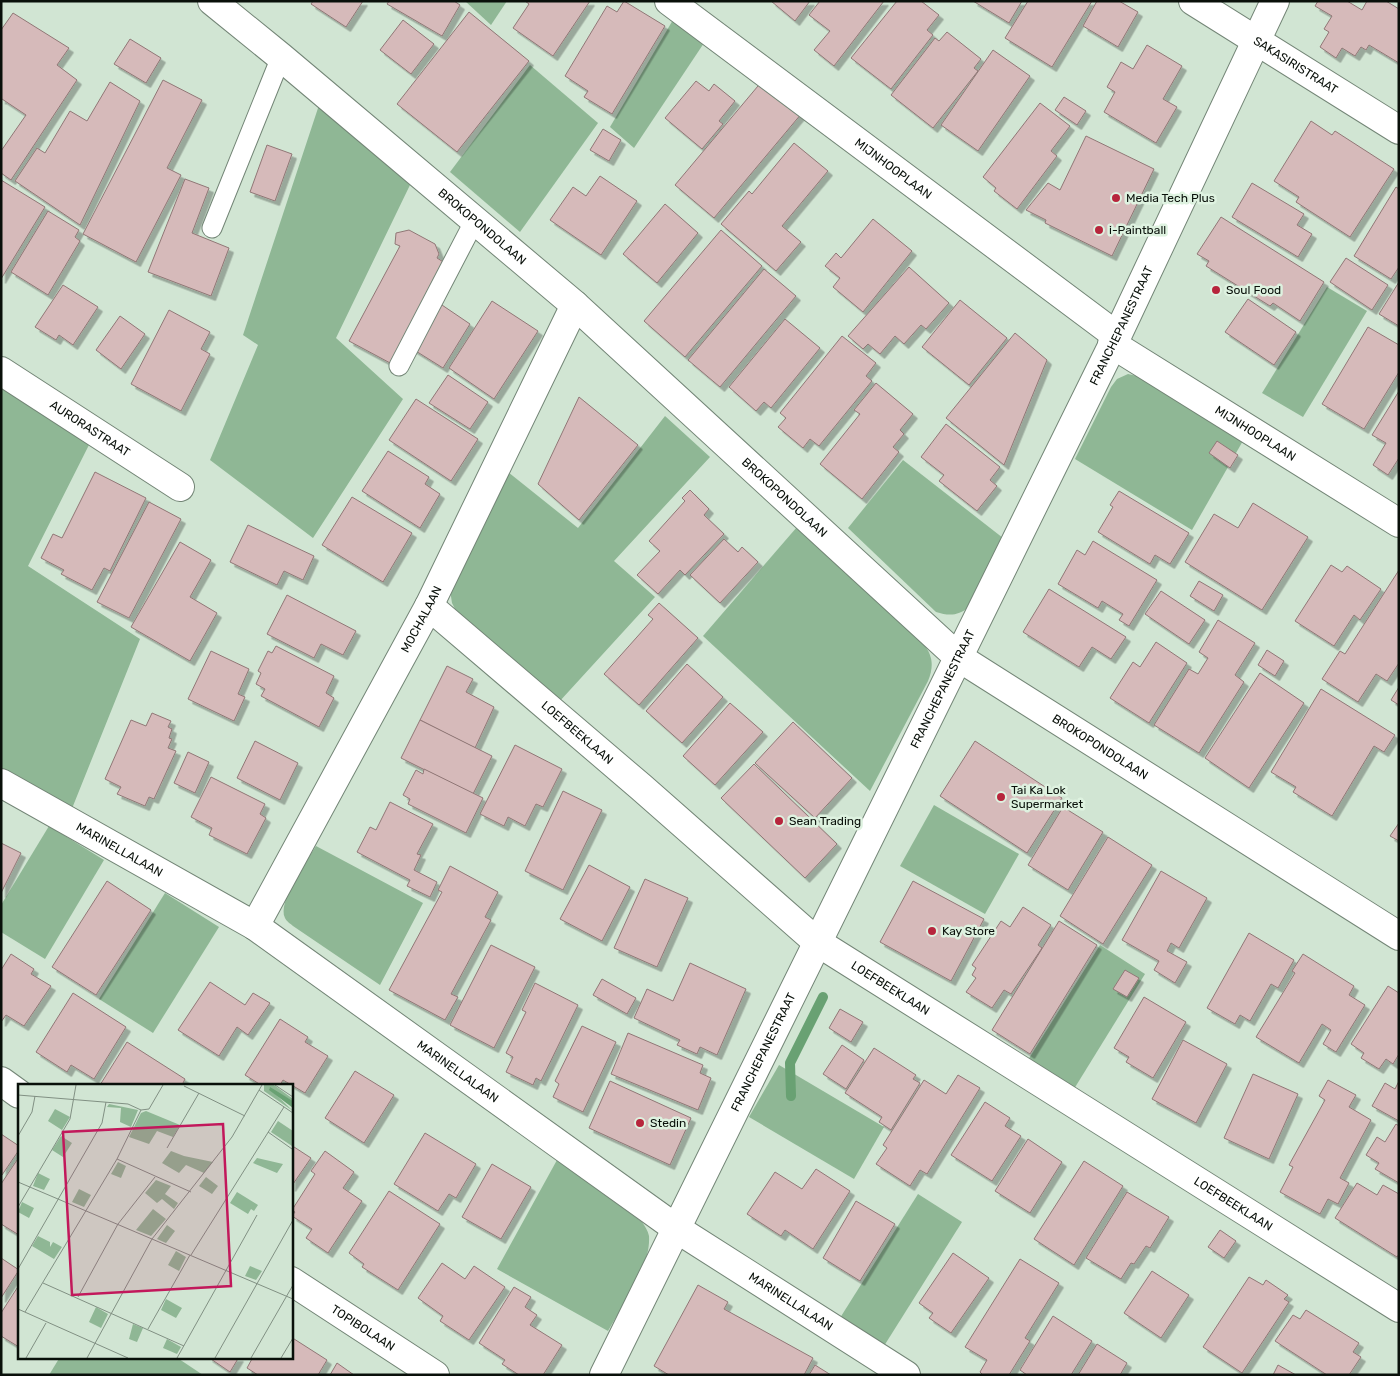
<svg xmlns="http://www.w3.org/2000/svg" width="1400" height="1376" viewBox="0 0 1400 1376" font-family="Rubik,sans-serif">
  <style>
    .green { fill: #8fb795 }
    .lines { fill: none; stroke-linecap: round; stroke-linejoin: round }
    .stream { stroke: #69a173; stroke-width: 10 }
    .building { fill: #d6baba; stroke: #907776; filter: url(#shadow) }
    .service-casing { stroke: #738576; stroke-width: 21 }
    .minor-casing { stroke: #738576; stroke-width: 30 }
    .tertiary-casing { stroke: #738576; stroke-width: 30 }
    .service { stroke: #fff; stroke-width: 19 }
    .minor { stroke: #fff; stroke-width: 28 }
    .tertiary { stroke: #fff; stroke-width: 28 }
    .poi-dot { fill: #b7253c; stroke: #def2e0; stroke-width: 2 }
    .labels { text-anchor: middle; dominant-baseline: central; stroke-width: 5; stroke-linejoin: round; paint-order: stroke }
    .street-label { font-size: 12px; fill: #09100a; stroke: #def2e0 }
    .poi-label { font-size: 12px; fill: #09100a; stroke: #def2e0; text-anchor: start }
    .inset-road { fill: none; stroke: #819083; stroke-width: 1 }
    .view { fill: #c2185b; fill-opacity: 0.15; stroke: #c2185b; stroke-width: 2.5 }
    .inset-edge { fill: none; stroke: #09100a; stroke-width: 2.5 }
  </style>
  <defs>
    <filter id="shadow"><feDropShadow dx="4.5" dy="4.5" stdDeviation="0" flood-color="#0004"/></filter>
  </defs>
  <rect width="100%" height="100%" fill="#d1e5d3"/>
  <g class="green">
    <path d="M465,1h42l-16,24z"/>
    <path d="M680,8l32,23 -78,117 -24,-21z"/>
    <path d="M530,65l68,58 -78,109 -70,-60z"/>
    <path d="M321,99l89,86 -74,153 67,61 -90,139 -103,-78 48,-115 -15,-10z"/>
    <path d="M1327,287l40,24 -64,106 -41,-24z"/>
    <path d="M1,371l94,62 -67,133 112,73 -69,172 -70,-40z"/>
    <path d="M1128,374l9,2 107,63 -52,91 -117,-71 36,-72 6,-8z"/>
    <path d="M665,416l45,41 -96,104 41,36 -96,105 -103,-91 -4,-8 -2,-13 58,-118 70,56z"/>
    <path d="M903,460l100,78 -34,69c-11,9 -20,9 -33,5l-88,-84z"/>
    <path d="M797,527l126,116c10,13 11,23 5,38l-58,110 -167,-155z"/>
    <path d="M934,805l85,49 -34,60 -85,-48z"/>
    <path d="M49,826l55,34 -59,99 -44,-27v-27z"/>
    <path d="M316,846l107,57 -43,82 -87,-59c-2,-2 -7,-5 -8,-8 -8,-16 22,-58 31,-72z"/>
    <path d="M165,893l54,34 -66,106 -54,-34z"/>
    <path d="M1100,945l45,29 -71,115 -46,-29z"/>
    <path d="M779,1065l105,62 -30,52 -105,-62z"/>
    <path d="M557,1160l85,62c3,4 6,9 7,14 2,31 -26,68 -41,95l-111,-62z"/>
    <path d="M918,1194l44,28 -78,124 -44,-28z"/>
    <path d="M60,1357h116l27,18h-154z"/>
  </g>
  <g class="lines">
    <path class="stream" d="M791,1096l-1,-33 33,-66"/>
  </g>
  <g class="building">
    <path d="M313,1h50l-17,26 -35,-23z"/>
    <path d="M389,1h65l6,4 -18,31 -55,-32z"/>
    <path d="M525,1h65l-37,55 -40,-28 16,-24z"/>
    <path d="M624,1l41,25 -53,88 -28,-17 4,-6 -23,-15 42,-70 10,6z"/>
    <path d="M771,1h39l-15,20z"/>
    <path d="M820,1h64l-50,65 -20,-16 16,-19 -21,-16z"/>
    <path d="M897,1h24l18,14 -12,15 6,5 -42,54 -40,-31z"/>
    <path d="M973,1h49l-13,22z"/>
    <path d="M1028,1h64l-40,66 -47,-29z"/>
    <path d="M1097,1h22l19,11 -20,35 -35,-21z"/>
    <path d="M1318,1h29l15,9 5,-9h19l13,8v54l-30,-18 -3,5 -5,-3 -6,9 -13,-8 -6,10 -16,-11 9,-15 -5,-3 8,-13 -17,-10z"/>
    <path d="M469,12l60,49 -72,91 -60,-48z"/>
    <path d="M13,13l56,35 -12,17 20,15 -66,100 -10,-7v-22l25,-36 -24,-16 -1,1v-70z"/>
    <path d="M403,20l31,24 -23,30 -31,-24z"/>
    <path d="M947,32l34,27 -7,9 4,3 -45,57 -42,-33 44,-57 4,3z"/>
    <path d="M130,39l31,19 -15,25 -32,-19z"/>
    <path d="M1147,45l35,21 -19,33 14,8 -21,36 -52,-31 11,-20 -8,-5 14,-25 12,7z"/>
    <path d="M993,50l37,26 -52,75 -37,-26z"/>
    <path d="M163,80l39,20 -35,68 14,7 -45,87 -53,-28z"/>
    <path d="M763,80l39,33 -88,105 -39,-33z"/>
    <path d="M696,81l13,10 5,-7 21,17 -16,20 4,3 -21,25 -37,-31z"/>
    <path d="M110,82l30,19 -60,124 -65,-44 22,-33 8,5 25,-42 17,10z"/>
    <path d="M1064,97l22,14 -9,14 -22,-15z"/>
    <path d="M1040,103l30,23 -19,25 6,5 -40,53 -23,-18 2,-3 -13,-11z"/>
    <path d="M1311,121l21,14 3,-4 59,38 -44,68 -54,-35 3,-5 -25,-16z"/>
    <path d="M603,129l18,11 -12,21 -19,-11z"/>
    <path d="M1086,136l68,33 -42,87 -67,-33 1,-3 -20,-10 22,-27 12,7z"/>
    <path d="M794,143l34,28 -46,55 19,16 -25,29 -55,-47 28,-33 3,3z"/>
    <path d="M267,145l25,9 -17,47 -25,-9z"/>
    <path d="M600,176l37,25 -36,54 -51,-35 23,-33 13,9z"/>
    <path d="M185,179l24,9 -17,45 37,15 -18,48 -63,-24z"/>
    <path d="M1,180l44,27 -44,72z"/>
    <path d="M1252,183l52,31 -7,11 15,9 -14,23 -66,-40z"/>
    <path d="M1396,187l3,2v78l-8,12 -37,-23z"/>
    <path d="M665,204l33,29 -41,50 -34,-29z"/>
    <path d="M48,211l31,19 -4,7 5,4 -32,54 -37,-23z"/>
    <path d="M1221,217l103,65 -24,39 -27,-18 -3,3 -64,-40 3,-5 -12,-7z"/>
    <path d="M873,219l39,32 -49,61 -30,-25 7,-9 -15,-12 11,-13 5,5z"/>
    <path d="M409,230l26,14 4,10 -2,4 8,5 -53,101 -43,-23 51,-95 -5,-2 1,-11z"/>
    <path d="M721,230l41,36 -77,91 -41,-36z"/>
    <path d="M1346,258l42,27 -16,25 -42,-28z"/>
    <path d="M909,267l40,36 -23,26 -5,-4 -17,19 -9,-8 -15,18 -12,-10 -5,5 -15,-13z"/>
    <path d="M764,269l32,27 -76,91 -32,-27z"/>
    <path d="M1399,282v44l-20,-12z"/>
    <path d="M63,285l35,22 -25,38 -14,-10 -3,5 -21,-13z"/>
    <path d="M1248,299l48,33 -22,33 -49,-33z"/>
    <path d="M960,300l47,38 -38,47 -47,-38z"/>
    <path d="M492,301l46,30 -44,68 -45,-31z"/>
    <path d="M439,303l31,21 -27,44 -32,-20z"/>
    <path d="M169,310l41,22 -9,17 9,5 -29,57 -50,-27z"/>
    <path d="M120,316l25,18 -24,35 -25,-19z"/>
    <path d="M785,319l35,29 -49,60 -7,-6 -8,9 -27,-24z"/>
    <path d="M1368,327l31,18v27l-35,57 -42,-25z"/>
    <path d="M1015,333l32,27 -43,105 -58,-47z"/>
    <path d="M842,336l34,27 -10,13 6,5 -53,65 -9,-7 -7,9 -25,-21 8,-9 -6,-5z"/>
    <path d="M448,375l40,27 -18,27 -41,-26z"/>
    <path d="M876,383l37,31 -13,16 4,4 -11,13 6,5 -37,47 -42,-35 40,-50 -6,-4z"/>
    <path d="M1399,391v67l-11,17 -15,-10 13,-22 -14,-8z"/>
    <path d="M579,397l59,48 -59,75 -41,-36z"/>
    <path d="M416,399l62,40 -27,42 -62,-41z"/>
    <path d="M946,424l54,43 -10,13 7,6 -20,25 -38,-30 5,-6 -23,-18z"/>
    <path d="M1217,441l21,14 -8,13 -21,-15z"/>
    <path d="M388,451l41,26 -4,7 15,10 -20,34 -58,-37z"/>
    <path d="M95,472l51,26 -36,73 -6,-3 -12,22 -31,-16 3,-4 -23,-12 12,-24 9,4z"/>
    <path d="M690,490l19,19 -5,6 20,19 -39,41 -5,-5 -22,24 -21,-19 23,-24 -11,-10 36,-40 -3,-3z"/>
    <path d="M1119,491l70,42 -19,31 -15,-9 -5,9 -52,-32 15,-25 -3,-2z"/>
    <path d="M352,497l60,36 -29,49 -61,-37z"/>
    <path d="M149,502l32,17 -52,99 -32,-16z"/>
    <path d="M1253,503l55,34 -46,73 -77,-48 29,-48 24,14z"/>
    <path d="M248,525l66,31 -11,24 -19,-9 -7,14 -47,-23z"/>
    <path d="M724,539l14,13 4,-5 16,15 -38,41 -30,-28z"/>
    <path d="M1093,541l64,39 -28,46 -10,-6 4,-6 -21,-13 -4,7 -40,-24 19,-34 8,5z"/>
    <path d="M180,542l31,18 -21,37 27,16 -27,48 -59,-34z"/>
    <path d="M1331,565l11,7 5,-6 34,23 -21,31 -6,-5 -20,31 -39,-25z"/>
    <path d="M1399,570v93l-12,18 -11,-7 -18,28 -36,-23 18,-28 5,3z"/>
    <path d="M1199,581l24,14 -9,16 -24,-15z"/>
    <path d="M1049,589l77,48 -15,22 -19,-12 -13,20 -56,-35z"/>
    <path d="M1161,591l44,29 -16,24 -44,-30z"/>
    <path d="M287,595l69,36 -13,24 -22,-11 -7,14 -47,-24z"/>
    <path d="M659,603l39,35 -59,67 -35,-31 49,-55 -5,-4z"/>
    <path d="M1218,620l37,23 -20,32 9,7 -45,71 -45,-28 35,-56 9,5 10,-16 -9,-6z"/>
    <path d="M1156,642l31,21 -38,60 -39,-25 23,-36 7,5z"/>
    <path d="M276,646l58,30 -8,17 8,5 -15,29 -58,-31 4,-7 -9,-5 5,-11 -3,-2 10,-20 4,2z"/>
    <path d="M1267,650l17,11 -9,15 -17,-11z"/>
    <path d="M211,651l38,18 -11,25 7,3 -11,24 -46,-22z"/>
    <path d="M687,664l36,33 -41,46 -36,-32z"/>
    <path d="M447,666l26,13 -7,13 28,15 -19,41 -55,-28z"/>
    <path d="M1260,673l44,30 -55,85 -44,-30z"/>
    <path d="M1399,687v18l-8,-5z"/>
    <path d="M1321,689l74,46 -11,17 -10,-6 -42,70 -39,-24 3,-5 -25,-15z"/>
    <path d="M730,703l33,29 -48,53 -32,-29z"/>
    <path d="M152,713l19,8 -3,6 4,2 -3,9 3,1 -4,9 8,3 -22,48 -5,-2 -4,9 -28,-12 4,-7 -16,-8 26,-59 15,6z"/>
    <path d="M420,720l72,36 -19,38 -72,-36z"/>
    <path d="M793,722l59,56 -37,40 -60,-55z"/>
    <path d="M255,741l43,22 -18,37 -43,-22z"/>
    <path d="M975,741l87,57 -35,55 -87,-57z"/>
    <path d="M515,745l47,24 -19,38 -7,-3 -11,22 -17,-9 -4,9 -24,-12z"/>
    <path d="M188,752l21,10 -14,31 -21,-10z"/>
    <path d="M754,764l83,80 -32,34 -84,-80z"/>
    <path d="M424,769l59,29 -17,35 -58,-29 2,-5 -7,-4 13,-25 7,4z"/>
    <path d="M211,777l54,27 -5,10 6,4 -19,36 -38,-19 3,-7 -21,-11z"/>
    <path d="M563,791l39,19 -39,80 -38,-19z"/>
    <path d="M390,802l43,22 -16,30 4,1 -7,15 23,12 -7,15 -23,-11 3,-6 -53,-28 13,-25 6,3z"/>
    <path d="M1063,807l40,25 -35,58 -40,-25z"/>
    <path d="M1399,823v18l-9,-5z"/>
    <path d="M1108,837l44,28 -49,79 -43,-28z"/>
    <path d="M1,843l20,10 -20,40z"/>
    <path d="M589,865l41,22 -28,54 -42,-22z"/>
    <path d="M450,866l48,26 -13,25 6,3 -40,74 7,3 -13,23 -56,-30 53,-98 -4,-2z"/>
    <path d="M1161,871l46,27 -28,50 -8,-5 -4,8 20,11 -12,21 -21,-13 5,-9 -37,-21z"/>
    <path d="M645,879l43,19 -31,69 -43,-19z"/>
    <path d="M107,881l44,29 -55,85 -44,-28z"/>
    <path d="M913,881l71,38 -33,62 -71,-39z"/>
    <path d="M1023,907l28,18 -13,20 4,3 -31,46 -7,-4 -12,18 -26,-16 10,-14 -4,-3 4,-7 -4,-3 29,-44 9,6z"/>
    <path d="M1059,921l38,24 -67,109 -38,-24z"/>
    <path d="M1249,933l45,27 -16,28 -7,-4 -21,37 -10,-6 -5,9 -28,-16z"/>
    <path d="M491,945l44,22 -41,81 -44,-23z"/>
    <path d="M11,954l23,15 -3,5 20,12 -27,40 -18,-11 -5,7v-52z"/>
    <path d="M1303,954l51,32 -5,9 16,10 -29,47 -13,-8 8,-14 -9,-6 -23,39 -43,-26 39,-64 -3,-2z"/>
    <path d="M690,963l56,26 -29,66 -17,-8 -3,7 -20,-9 3,-5 -46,-22 13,-29 26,12z"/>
    <path d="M1125,970l14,8 -12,19 -14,-8z"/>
    <path d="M602,979l34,19 -9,16 -34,-19z"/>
    <path d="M210,982l35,23 8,-12 17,10 -22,32 -11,-8 -18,29 -41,-26z"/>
    <path d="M535,983l43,22 -37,76 -5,-3 -3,7 -27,-13 7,-15 -7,-4 20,-41 -4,-2z"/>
    <path d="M1388,986l11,7v61l-6,10 -7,-5 -7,10 -18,-11 3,-5 -13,-9z"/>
    <path d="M73,993l53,34 -32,52 -23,-14 -4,7 -31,-20z"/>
    <path d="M1144,997l42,25 -33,56 -27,-16 3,-5 -15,-9z"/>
    <path d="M840,1009l23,13 -12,20 -22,-14z"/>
    <path d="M280,1019l28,18 -3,5 23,14 -23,37 -22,-13 -3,5h-19l-16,-10z"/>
    <path d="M582,1026l34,16 -33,70 -30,-15 6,-13 -4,-3z"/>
    <path d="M628,1033l75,32 -3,8 11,5 -13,32 -87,-36z"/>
    <path d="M1183,1040l44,24 -31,59 -44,-24z"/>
    <path d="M127,1042l58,37 -3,6h-82z"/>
    <path d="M842,1045l22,15 -18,29 -23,-15z"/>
    <path d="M874,1048l42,27 -3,4 7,4 -29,47 -12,-8 3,-5 -37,-24z"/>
    <path d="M355,1071l39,24 -30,48 -39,-25z"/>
    <path d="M1253,1074l45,20 -29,65 -45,-21z"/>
    <path d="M958,1075l22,13 -53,86 -7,-4 -10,16 -34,-22 11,-16 -4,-3 41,-65 22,14z"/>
    <path d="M1328,1080l28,15 -7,12 22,13 -31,58 9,5 -11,21 -10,-5 -8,15 -40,-22 13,-25 -4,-2 36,-65 -6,-4z"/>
    <path d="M610,1081l81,37 -21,47 -81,-37z"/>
    <path d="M1399,1081v40l-27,-15 13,-23 10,6z"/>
    <path d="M985,1102l25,16 -5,8 16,10 -29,45 -41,-26z"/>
    <path d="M1396,1124l3,2v57l-24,-14 4,-6 -13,-8 11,-18 8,5z"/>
    <path d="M425,1133l51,31 -20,34 -7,-4 -11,17 -44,-27z"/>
    <path d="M1,1134l18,12v4l-17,25z"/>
    <path d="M1028,1139l34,23 -32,51 -35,-22z"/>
    <path d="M291,1145l20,13 -20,29z"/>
    <path d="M325,1151l29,21 -11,16 19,13 -34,52 -22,-15 6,-9 -20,-13 3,-4 -3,-2 23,-36 -4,-3z"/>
    <path d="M19,1157v78l-18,-11v-40z"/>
    <path d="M1084,1161l39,25 -49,79 -40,-26z"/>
    <path d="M492,1164l39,23 -30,52 -39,-22z"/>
    <path d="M816,1169l34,22 -37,58 -28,-19 -4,6 -34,-22 28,-42 27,17z"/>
    <path d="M1357,1183l20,12 6,-10 16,9v60l-2,3 -62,-39z"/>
    <path d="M389,1191l51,33 -42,66 -36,-23 2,-3 -15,-11z"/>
    <path d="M1127,1192l42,25 -19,31 -4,-2 -12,18 -3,-1 -10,16 -35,-21z"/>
    <path d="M856,1201l39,23 -35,57 -37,-23z"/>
    <path d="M1220,1230l16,11 -12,17 -16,-11z"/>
    <path d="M953,1253l36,25 -38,55 -22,-15 4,-5 -14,-10z"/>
    <path d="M1,1258l18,12 -18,28z"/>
    <path d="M1020,1259l39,24 -34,55 5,3 -21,34h-26l-3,-3 7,-12 -22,-13z"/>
    <path d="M442,1263l23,16 9,-13 31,21 -36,53 -29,-19 3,-5 -25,-18z"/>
    <path d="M1152,1271l37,24 -28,43 -37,-25z"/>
    <path d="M1249,1277l14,8 3,-5 22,15 -4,4 5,3 -47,71 -39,-26z"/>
    <path d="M19,1285v62l-18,-11v-23z"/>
    <path d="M698,1285l30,17 -4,7 89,49 -9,17h-135l-15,-9z"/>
    <path d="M514,1287l17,10 -6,10 12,8 -7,10 32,20 -19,30h-24l-17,-11 3,-4 -26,-17z"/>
    <path d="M1306,1310l53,33 -6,9 8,5 -12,18h-22l-52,-34 18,-26 7,4z"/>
    <path d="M1053,1316l39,25 -21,34h-44l-7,-5z"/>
    <path d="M291,1337l36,23 -9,15h-60l-11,-7 6,-11h38z"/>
    <path d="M1097,1344l30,19 -7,12h-42z"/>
    <path d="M208,1357h31l-9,15z"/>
    <path d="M337,1363l17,12h-24z"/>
    <path d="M815,1365l16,10h-22z"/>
    <path d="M1278,1365l18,10h-23z"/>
  </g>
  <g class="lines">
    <defs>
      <g id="service">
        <path d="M212,228l69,-171"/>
        <path d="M399,366l76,-146"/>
      </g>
      <g id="minor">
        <path id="s1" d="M212,1l69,56 294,248 383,352 441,279"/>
        <path id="s2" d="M669,1l448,335"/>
        <path id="s3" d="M1193,1l206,129"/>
        <path id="s4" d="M1112,344l287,179"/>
        <path id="s5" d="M1,371l179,116"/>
        <path id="s6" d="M429,606l212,181 176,155 582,366"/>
        <path id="s7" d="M1,783l254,143 422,303 229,146"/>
        <path id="s8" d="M255,926l174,-320 146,-301"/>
        <path d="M1,1081l18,13"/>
        <path id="s9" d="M291,1281l144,94"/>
      </g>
      <g id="tertiary">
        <path id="s10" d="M604,1375l513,-1039 158,-335"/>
      </g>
    </defs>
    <use href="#service" class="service-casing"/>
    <use href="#minor" class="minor-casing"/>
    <use href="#tertiary" class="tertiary-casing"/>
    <use href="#service" class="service"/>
    <use href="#minor" class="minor"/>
    <use href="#tertiary" class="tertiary"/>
  </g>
  <g class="poi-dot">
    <circle cx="1116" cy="198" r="5"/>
    <circle cx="1099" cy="230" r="5"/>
    <circle cx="1216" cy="290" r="5"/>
    <circle cx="1001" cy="797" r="5"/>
    <circle cx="779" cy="821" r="5"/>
    <circle cx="932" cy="931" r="5"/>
    <circle cx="640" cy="1123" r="5"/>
  </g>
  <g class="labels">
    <g class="street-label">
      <text stroke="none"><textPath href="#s3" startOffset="121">SAKASIRISTRAAT</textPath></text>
      <text stroke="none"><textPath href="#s2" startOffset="280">MIJNHOOPLAAN</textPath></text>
      <text stroke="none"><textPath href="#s1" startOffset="352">BROKOPONDOLAAN</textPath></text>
      <text stroke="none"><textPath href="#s10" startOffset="1170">FRANCHEPANESTRAAT</textPath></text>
      <text stroke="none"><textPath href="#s5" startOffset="106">AURORASTRAAT</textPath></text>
      <text stroke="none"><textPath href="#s4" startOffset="169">MIJNHOOPLAAN</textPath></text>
      <text stroke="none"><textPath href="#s1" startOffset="758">BROKOPONDOLAAN</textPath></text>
      <text stroke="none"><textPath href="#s8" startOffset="349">MOCHALAAN</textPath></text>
      <text stroke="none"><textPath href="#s10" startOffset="765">FRANCHEPANESTRAAT</textPath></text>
      <text stroke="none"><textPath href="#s6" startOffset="195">LOEFBEEKLAAN</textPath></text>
      <text stroke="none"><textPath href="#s1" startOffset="1162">BROKOPONDOLAAN</textPath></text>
      <text stroke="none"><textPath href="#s7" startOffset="136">MARINELLALAAN</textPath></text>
      <text stroke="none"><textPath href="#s6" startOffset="600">LOEFBEEKLAAN</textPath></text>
      <text stroke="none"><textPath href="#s10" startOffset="360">FRANCHEPANESTRAAT</textPath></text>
      <text stroke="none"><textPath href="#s7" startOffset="541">MARINELLALAAN</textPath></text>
      <text stroke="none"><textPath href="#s6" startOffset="1005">LOEFBEEKLAAN</textPath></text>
      <text stroke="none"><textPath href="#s7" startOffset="946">MARINELLALAAN</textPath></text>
      <text stroke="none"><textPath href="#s9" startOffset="86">TOPIBOLAAN</textPath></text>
    </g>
    <g class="poi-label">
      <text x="1126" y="198">Media Tech Plus</text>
      <text x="1109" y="230">i-Paintball</text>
      <text x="1226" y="290">Soul Food</text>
      <text x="1011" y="790">Tai Ka Lok<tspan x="1011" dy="14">Supermarket</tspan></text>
      <text x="789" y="821">Sean Trading</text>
      <text x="942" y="931">Kay Store</text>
      <text x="650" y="1123">Stedin</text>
    </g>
  </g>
  <g transform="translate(18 1084)">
    <rect width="275" height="275" fill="#d1e5d3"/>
    <path d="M246,1h10l19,14v2l-24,-13 24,23 -29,-20zM91,20l29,6 -7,17 -11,-5 1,-14 -14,-1zM37,25l15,8 -8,13 -14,-9zM128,27l34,14 -7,12 -16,-6 -8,13 -20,-7 12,-24zM260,37l15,10 -1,15 -21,-14zM43,52l11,7 -9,14 -11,-7zM153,67l13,5 29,6 -9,11 -18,-8 -7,8 -17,-10zM239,74l26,6 -6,9 -24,-10zM100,78l8,4 -5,12 -10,-4zM20,89l12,6 -6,11 -11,-4zM188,93l12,9 -6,8 -13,-8zM138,96l15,6 -6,8 13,9 -4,6 -12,-10 -5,4 -12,-10zM61,105l12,6 -7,12 -12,-5zM219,108l21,13 -4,6 -3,-2 -3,5 -18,-11zM4,118l12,6 -5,10 -11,-6zM135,125l13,10 -15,17 -15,-6zM149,141l8,6 -9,12 -9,-4zM20,152l12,6v5l3,-5 9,5 -8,12 -22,-13zM158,167l10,6 -7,14 -11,-6zM232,182l12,5 -6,9 -11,-4zM148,215l16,9 -6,10 -15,-8zM78,223l12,7 -7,14 -12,-6zM115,240l10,4 -6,14 -8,-3zM149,255l14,8 -4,7 -14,-6z" fill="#8fb795"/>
    <path d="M252,3l23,14v7l-24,-18z" fill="#69a173"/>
    <path class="inset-road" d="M257,1l18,12M166,2l61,30M241,6l34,23M0,11l110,9 13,6M123,26l8,-1 14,-24M250,48l24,17M0,52l14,-24 3,-16M149,64l32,-55M99,75l74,33M0,98l275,117M0,123l52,-88 6,-34M173,171l93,-148M0,185l84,-146 4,-21M25,199l141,63M60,213l40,-73 37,-47M0,225l110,49M7,228l92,-153 24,-49M130,245l42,-74M8,274l20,-35M69,274l65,-119 80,-102 30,-52M159,274l80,-143M197,274l78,-138M233,274l42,-73M263,274l12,-20"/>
    <path class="view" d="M205,40l8,162 -159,9 -9,-163z"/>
    <rect width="275" height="275" class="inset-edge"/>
  </g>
  <rect width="1400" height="1376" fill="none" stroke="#09100a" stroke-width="5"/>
</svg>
